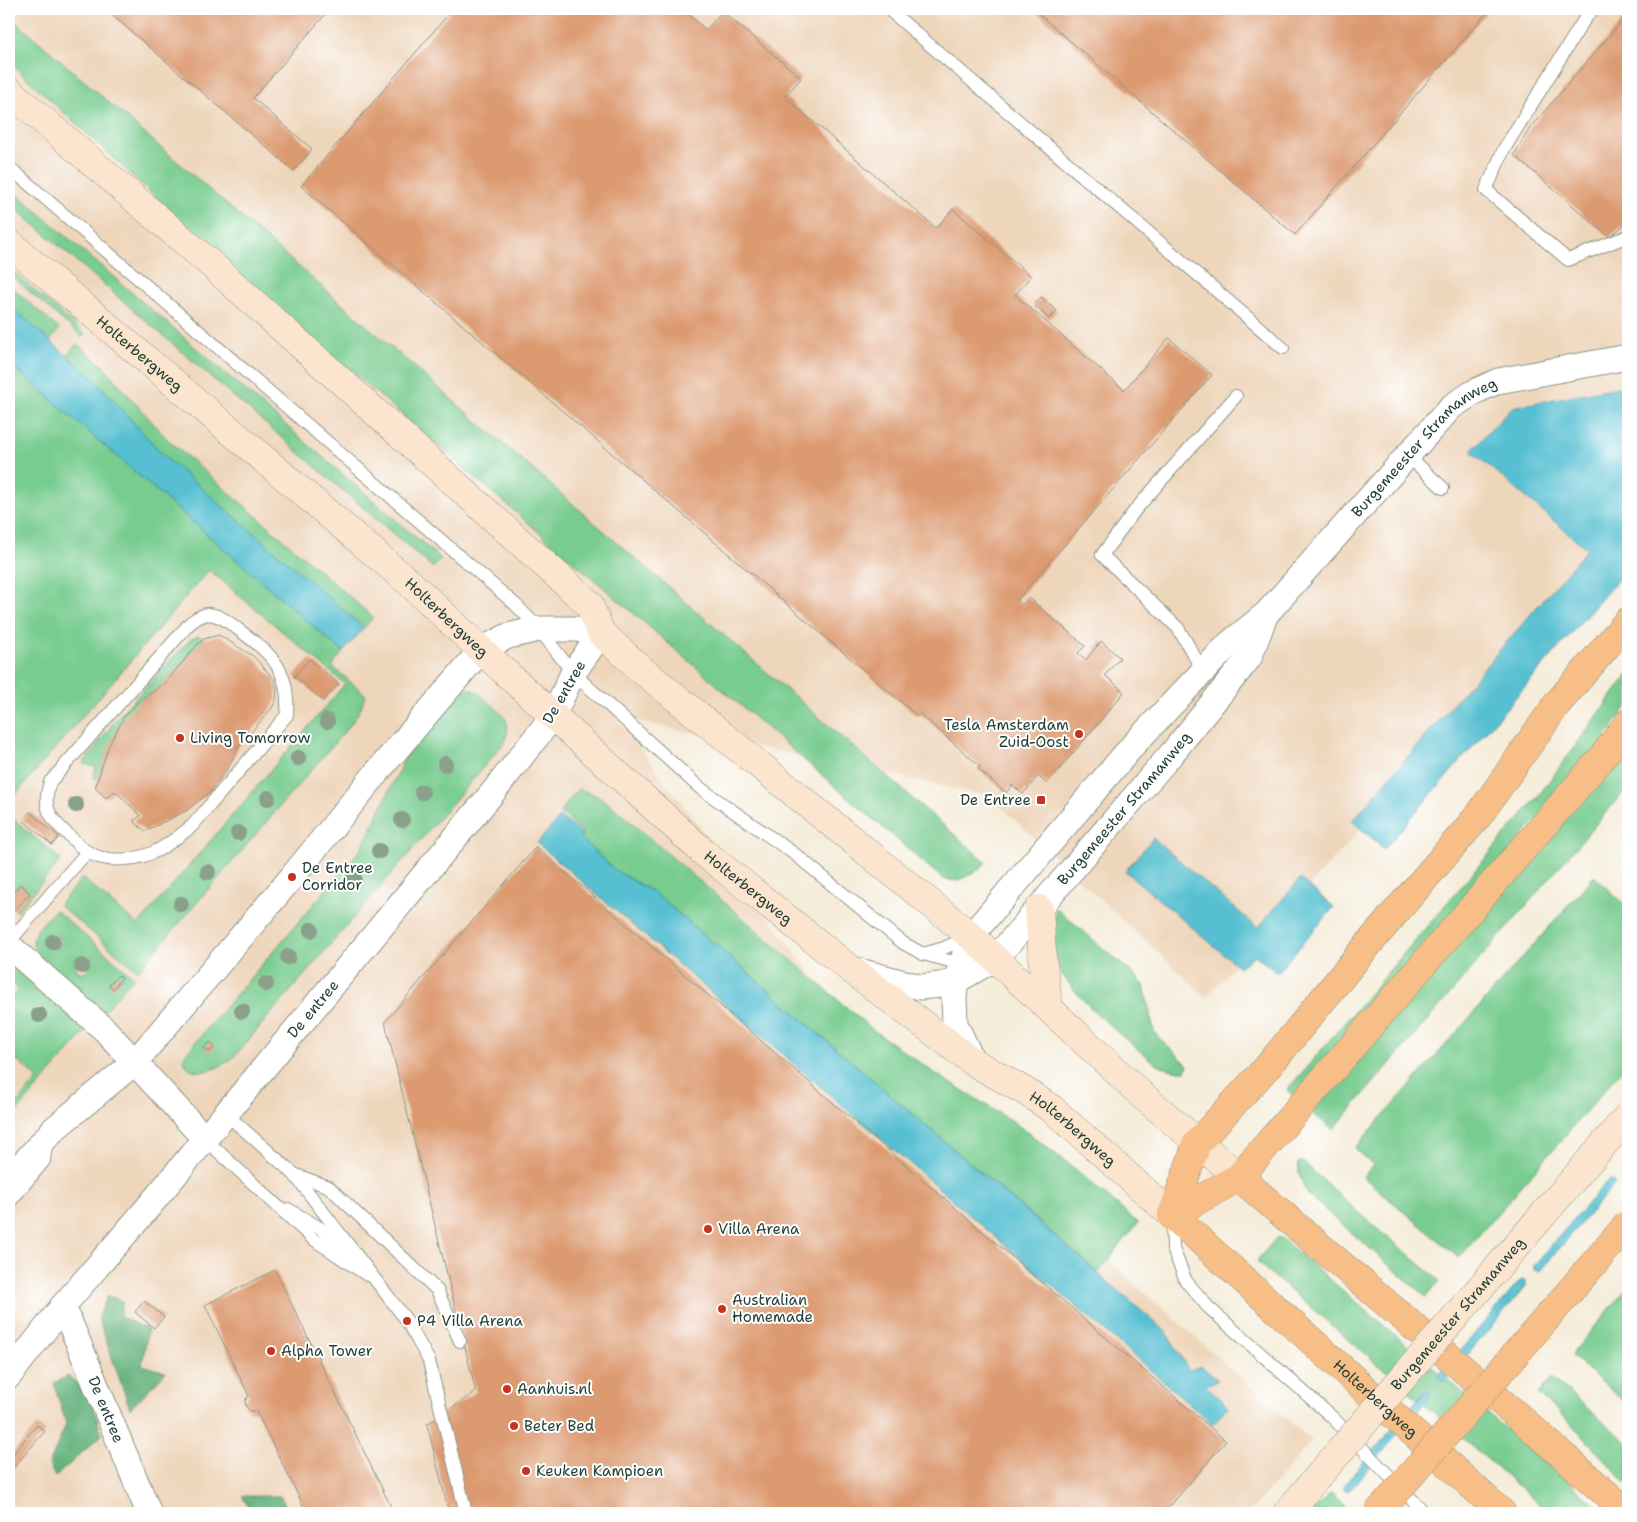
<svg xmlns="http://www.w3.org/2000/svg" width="1637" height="1522" viewBox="0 0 1637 1522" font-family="'Shantell Sans',sans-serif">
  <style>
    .built { fill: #eed6bb }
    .green { fill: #78cc90; stroke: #4c8462; fill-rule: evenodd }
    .forest { fill: #62b07a; stroke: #407657 }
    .water { fill: #56c0d2; stroke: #3a7e83 }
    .building { fill: #dc9a6f }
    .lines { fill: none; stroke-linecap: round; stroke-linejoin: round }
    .lane-casing { stroke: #8a9486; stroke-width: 14 }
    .street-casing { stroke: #8a9486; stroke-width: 27 }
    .secondary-casing { stroke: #8a9486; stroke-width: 29 }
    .primary-casing { stroke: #8a9486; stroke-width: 29 }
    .lane { stroke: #fff; stroke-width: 12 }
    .street { stroke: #fff; stroke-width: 25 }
    .secondary { stroke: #fce5cf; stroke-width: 28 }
    .primary { stroke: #f7be87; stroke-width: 28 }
    .secondary-bridge-casing { stroke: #8a9486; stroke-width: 29; stroke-linecap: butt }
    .primary-bridge-casing { stroke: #8a9486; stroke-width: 29; stroke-linecap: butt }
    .secondary-bridge { stroke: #fce5cf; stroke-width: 28 }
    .primary-bridge { stroke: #f7be87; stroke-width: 28 }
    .tree { fill: #8ba08b }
    .poi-dot { fill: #c8321e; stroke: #fff; stroke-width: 2 }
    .labels { text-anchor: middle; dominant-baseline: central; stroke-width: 4; stroke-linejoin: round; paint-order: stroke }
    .street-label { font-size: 15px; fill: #1f3d34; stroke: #fff }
    .poi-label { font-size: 15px; fill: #1f3d34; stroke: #fff; text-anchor: start }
  </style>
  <rect width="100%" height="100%" fill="#fff"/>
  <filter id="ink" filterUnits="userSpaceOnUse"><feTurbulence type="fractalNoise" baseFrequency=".02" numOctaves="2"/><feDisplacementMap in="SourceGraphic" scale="10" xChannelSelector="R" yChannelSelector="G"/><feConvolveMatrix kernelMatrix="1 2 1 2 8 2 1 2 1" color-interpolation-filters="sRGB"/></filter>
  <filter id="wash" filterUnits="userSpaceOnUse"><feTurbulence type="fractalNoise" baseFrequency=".0096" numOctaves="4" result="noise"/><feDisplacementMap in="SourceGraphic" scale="20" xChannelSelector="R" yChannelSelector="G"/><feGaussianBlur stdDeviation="1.12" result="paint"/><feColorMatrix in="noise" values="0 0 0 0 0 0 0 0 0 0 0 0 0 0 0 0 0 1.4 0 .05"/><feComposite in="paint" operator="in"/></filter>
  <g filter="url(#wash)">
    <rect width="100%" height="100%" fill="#f5ecd9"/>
    <path class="built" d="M9,9h1619v521l-229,258 -193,209 -217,-201 -373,-79 252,330 444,394 -63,72h-1240z"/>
    <g class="green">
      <path d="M9,16l977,846 -6,7 -22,12 -15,-2 -684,-587 -250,-230z"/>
      <path d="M9,187l432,372 -8,9 -424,-365z"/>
      <path d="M9,268l76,66 -3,3 -73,-63z"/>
      <path d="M9,285l50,44 -9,12 -41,-36z"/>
      <path d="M77,344l25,21 65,74 206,178 -9,11 -200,-172 -68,-75 -29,-26z"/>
      <path d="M9,363l334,289 -11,14 34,29 -7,17 -8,12 -213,247 -79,-66 23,-27 56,47 207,-241 -136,-114 -200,232z"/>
      <path d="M199,636l5,3c-14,12 -25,29 -38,42 -8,9 -19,13 -27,21 -23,22 -32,48 -41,77l-5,-1 3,-11 -13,-3 38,-51 70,-74z"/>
      <path d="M1628,674v31l-29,42 -302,352 -10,-9 249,-291z"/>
      <path d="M470,689c7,1 11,6 16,11 16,13 28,21 18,43l-271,315c-12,9 -41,24 -50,2l3,-7 175,-204 48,-99 52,-59z"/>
      <path d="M1628,742v45l-295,343 -22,-18z"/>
      <path d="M578,789l20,7 14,10 261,224 60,42 82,51 59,45 64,55 -40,50 -442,-379 -40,-23 -36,-33 2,-7 -22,-19z"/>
      <path d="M9,815l52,45 -44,52 -2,-2 15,-17 -10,-9 -11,13z"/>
      <path d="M1594,876l34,31v156l-169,195 -96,-81 10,-12 -18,-17z"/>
      <path d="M1056,908l83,71 5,6 10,46 4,6 30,28 -2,6c-12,1 -23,-4 -34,-10 -25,-21 -87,-69 -96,-100 -5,-18 -4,-35 0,-53z"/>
      <path d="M55,910l79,67 -30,34 -69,-60c-8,-17 10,-29 20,-41zM53,936l5,1 2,4v4l-6,4 -4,-1 -3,-4 1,-5zM82,960l6,3 1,4 -2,4 -4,2 -4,-1 -3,-4v-4z"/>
      <path d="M9,964l77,67 -77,90v-8l29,-34 -29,-26v-57l7,-1 1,-4 -2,-6 -6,-1zM36,1008l7,1 2,4v4l-5,4 -5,-1c-4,-4 -3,-9 1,-12z"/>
      <path d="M1299,1162h4l54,49 83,70 -14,16 -118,-102c-4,-9 -12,-23 -9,-33z"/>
      <path d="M1277,1237l4,1 324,275h-56l-162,-141 -129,-109v-4z"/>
      <path d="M1628,1287v118l-57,-50z"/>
      <path d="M1552,1378l76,65v42l-61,-66 -29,-25z"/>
      <path d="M1330,1492l15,14 -5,7h-28z"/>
    </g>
    <g class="forest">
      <path d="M107,1296l16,5 -3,15 28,14 -6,35 24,7 -36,37 -32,-91z"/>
      <path d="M68,1376l21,16 13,43 -47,42 -6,-12 17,-41 -12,-41z"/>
      <path d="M242,1496h38l10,17h-38z"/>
    </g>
    <g class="water">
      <path d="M9,305l87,76 68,75 200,172 -21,24 -334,-289z"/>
      <path d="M1628,385v183l-244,281 -32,-28 235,-272 -116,-98 41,-44z"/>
      <path d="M560,817l21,16 -1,5 36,33 40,23 509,437 24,39 12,-4 17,14 -12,5 22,22 -15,17 -676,-581z"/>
      <path d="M1153,838l105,90 42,-49 34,28 -57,66 -22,-18 -16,12 -114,-96z"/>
      <path d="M1610,1179l4,3v3l-74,86 -6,-1v-5l74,-85z"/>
      <path d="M1523,1280l3,1v5l-80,94 -3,1 -3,-2 -1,-4 81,-94z"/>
      <path d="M1427,1391l3,1v5l-80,93 -3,1 -3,-1 -1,-4 81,-94z"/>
    </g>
    <g id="blocks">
      <g class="building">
        <path d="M105,9h225l-77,89 59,51 -18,22z"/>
        <path d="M453,9h229l24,21 16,-19 79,67 -16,19 151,131 17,-19 78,67 -16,19 109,95 45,-52 43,37 -195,225 5,5 6,-8 57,49 -7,7 8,7 15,-19 19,17 -15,17 19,17 -77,92 -9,-8 -15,18 -11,-9 -6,8 -28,-24 2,-3 -60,-52 -3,2 -616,-530z"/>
        <path d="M1033,9h457l-195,226z"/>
        <path d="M1628,14v208l-19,15 -95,-82 16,-27z"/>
        <path d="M1041,297l16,14 -8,8 -15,-14z"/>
        <path d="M219,635l34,21 21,23 3,11 -1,10 -4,8 -33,38 -11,22 -18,24 -24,19 -41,20 -12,-10 8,-5 -26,-25 -9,7 -11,-10 14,-43 15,-28 14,-15 27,-19 32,-38 7,-6z"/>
        <path d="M310,659l29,25 -16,17 -29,-25z"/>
        <path d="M30,812l29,25 -7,8 -29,-25z"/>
        <path d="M536,847l690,594 -62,72h-715l-22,-89 49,-32 -91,-370z"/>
        <path d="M20,884l10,9 -15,17 -6,-5v-8z"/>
        <path d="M118,975l4,3 -9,11 -4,-4z"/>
        <path d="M210,1042l5,5 -5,5 -6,-4z"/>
        <path d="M275,1270l119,243h-87l-51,-102h-6l-4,-4 -1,-7 4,-4 -44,-91z"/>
        <path d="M144,1301l20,16 -10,11 -19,-16z"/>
        <path d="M37,1425l8,6 -36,42v-15z"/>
      </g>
    </g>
  </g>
  <g filter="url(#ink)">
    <use href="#blocks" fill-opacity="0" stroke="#8a9486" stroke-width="1"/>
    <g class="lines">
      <defs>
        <g id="lane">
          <path d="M888,9l395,339"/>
          <path d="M1593,9l-9,11 -80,129 -18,41 82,70 60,-24"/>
          <path d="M9,167l507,438 23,24 34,44 127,115 96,67 107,88 20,11 38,10 4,-1"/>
          <path d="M1408,456l35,32"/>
          <path d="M206,614c14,0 22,8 33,16 34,25 51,40 48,85l-95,111c-10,8 -20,16 -32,23 -19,11 -54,16 -74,2 -8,-6 -15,-14 -23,-21 -16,-15 -20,-27 -13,-48l140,-159 7,-5z"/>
          <path d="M1203,671l-25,-43 -76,-73 34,-46 100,-113"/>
          <path d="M9,942l78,-90"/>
          <path d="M923,954l21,-6 27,-12"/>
          <path d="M226,1114l68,60 113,147 22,40 37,152"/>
          <path d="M205,1139l108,100 54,36"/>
          <path d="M294,1174l35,13 108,103 23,51"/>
          <path d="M9,1203l35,-42 2,-19"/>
          <path d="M288,1209l32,19 29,28"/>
          <path d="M1172,1217l1,32 13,32 22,26 124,110 93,96"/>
        </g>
        <g id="street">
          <path d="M9,946l96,84 100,109"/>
          <path id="s1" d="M852,969l68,18 20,-2 16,-4 40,-23 177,-206 76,-94 16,-42"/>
          <path id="s2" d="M973,1062l-18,-38 -1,-26 2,-17 15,-45 163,-192 95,-100 37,-30 185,-207 23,-15 24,-11 130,-24"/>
          <path d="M9,1179l45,-50 81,-67 157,-185 86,-106 103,-121 27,-14 31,-7h37l25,4 -28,40 -20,43 -59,75 -349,420 -82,95 -54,70"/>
          <path id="s3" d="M63,1306l86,207"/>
        </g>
        <g id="secondary">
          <path d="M9,91l204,175 376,338 12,29 42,38 328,265 173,161 95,80"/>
          <path id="s4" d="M9,243l403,342 69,65 220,200 148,118 124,94 50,28 29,19 120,106"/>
          <path d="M1039,909l4,57 6,42"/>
          <path d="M1287,1513l15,-18"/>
        </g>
        <g id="primary">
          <path d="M1239,1177l280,240 109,96"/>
          <path d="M1172,1215l25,-72 73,-79 90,-110 119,-139 78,-111 71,-83"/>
          <path d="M1172,1215l67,-38 362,-418 27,-36"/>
          <path id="s5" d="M1172,1215l330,298"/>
        </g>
      </defs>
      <use href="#lane" class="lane-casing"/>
      <use href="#street" class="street-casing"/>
      <use href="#secondary" class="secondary-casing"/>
      <use href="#primary" class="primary-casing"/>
      <use href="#lane" class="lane"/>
      <use href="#street" class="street"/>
      <use href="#secondary" class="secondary"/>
      <use href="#primary" class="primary"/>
      <defs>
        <g id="secondary-bridge">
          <path id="s6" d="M1302,1495l326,-379"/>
        </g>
        <path id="primary-bridge" d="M1378,1513l250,-289"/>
      </defs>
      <use href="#secondary-bridge" class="secondary-bridge-casing"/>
      <use href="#primary-bridge" class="primary-bridge-casing"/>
      <use href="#secondary-bridge" class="secondary-bridge"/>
      <use href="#primary-bridge" class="primary-bridge"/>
    </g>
    <g class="tree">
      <circle cx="327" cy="721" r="8"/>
      <circle cx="298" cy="758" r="8"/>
      <circle cx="445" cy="764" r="8"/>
      <circle cx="422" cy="792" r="8"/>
      <circle cx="268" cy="798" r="8"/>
      <circle cx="76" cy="805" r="8"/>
      <circle cx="402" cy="820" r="8"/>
      <circle cx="238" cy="833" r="8"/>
      <circle cx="379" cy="851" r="8"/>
      <circle cx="208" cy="872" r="8"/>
      <circle cx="354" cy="878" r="8"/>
      <circle cx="181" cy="904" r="8"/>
      <circle cx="311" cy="930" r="8"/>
      <circle cx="53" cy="942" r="8"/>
      <circle cx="288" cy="957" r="8"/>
      <circle cx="82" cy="966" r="8"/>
      <circle cx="266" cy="984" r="8"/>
      <circle cx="242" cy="1011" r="8"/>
      <circle cx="39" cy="1015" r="8"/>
    </g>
  </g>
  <g class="poi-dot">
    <circle cx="1079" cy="734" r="5"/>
    <circle cx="180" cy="738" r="5"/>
    <rect x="1036" y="795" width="10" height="10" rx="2.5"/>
    <circle cx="292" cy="877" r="5"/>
    <circle cx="708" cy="1229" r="5"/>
    <circle cx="722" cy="1309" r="5"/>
    <circle cx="407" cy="1321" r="5"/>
    <circle cx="271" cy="1351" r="5"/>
    <circle cx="507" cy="1389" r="5"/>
    <circle cx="514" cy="1426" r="5"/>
    <circle cx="526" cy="1471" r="5"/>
  </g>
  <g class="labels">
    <g class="street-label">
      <text stroke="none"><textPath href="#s4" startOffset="171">Holterbergweg</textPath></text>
      <text stroke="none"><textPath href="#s2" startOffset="801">Burgemeester Stramanweg</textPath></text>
      <text stroke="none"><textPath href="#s4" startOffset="576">Holterbergweg</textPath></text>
      <text transform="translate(564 692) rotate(-60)">De entree</text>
      <text stroke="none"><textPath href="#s1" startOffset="350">Burgemeester Stramanweg</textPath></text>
      <text stroke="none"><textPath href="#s4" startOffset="981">Holterbergweg</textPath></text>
      <text transform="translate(313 1009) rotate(-50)">De entree</text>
      <text stroke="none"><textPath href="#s4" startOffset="1386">Holterbergweg</textPath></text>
      <text stroke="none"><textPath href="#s6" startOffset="239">Burgemeester Stramanweg</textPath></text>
      <text stroke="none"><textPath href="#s5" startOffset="274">Holterbergweg</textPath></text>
      <text stroke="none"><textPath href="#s3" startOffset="112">De entree</textPath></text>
    </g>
    <g class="poi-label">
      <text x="1069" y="725" text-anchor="end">Tesla Amsterdam<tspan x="1069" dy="17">Zuid-Oost</tspan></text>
      <text x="190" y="738">Living Tomorrow</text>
      <text x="1031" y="800" text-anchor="end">De Entree</text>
      <text x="302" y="868">De Entree<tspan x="302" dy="17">Corridor</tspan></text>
      <text x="718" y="1229">Villa Arena</text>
      <text x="732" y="1300">Australian<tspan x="732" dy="17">Homemade</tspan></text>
      <text x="417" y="1321">P4 Villa Arena</text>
      <text x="281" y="1351">Alpha Tower</text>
      <text x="517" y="1389">Aanhuis.nl</text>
      <text x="524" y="1426">Beter Bed</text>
      <text x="536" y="1471">Keuken Kampioen</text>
    </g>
  </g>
  <rect width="1637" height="1522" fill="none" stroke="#fff" stroke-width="30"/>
</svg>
